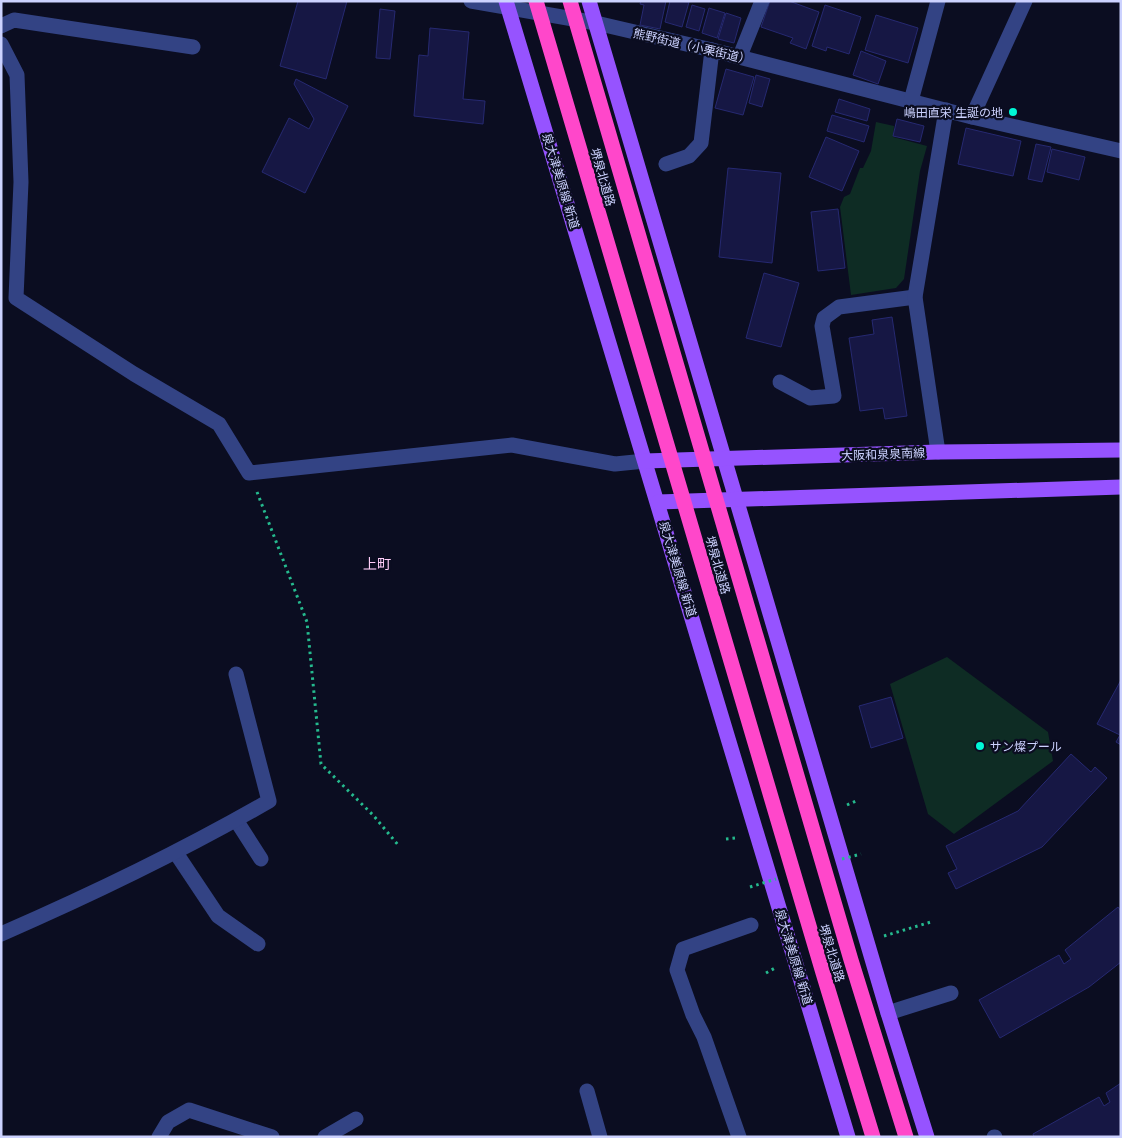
<svg xmlns="http://www.w3.org/2000/svg" width="1122" height="1138" viewBox="0 0 1122 1138" font-family="Quicksand,'Noto Sans JP',sans-serif">
  <style>
    .green { fill: #0e2c24 }
    .building { fill: #161744; stroke: #262971 }
    .lines { fill: none; stroke-linecap: round; stroke-linejoin: round }
    .path { stroke: #25ba8e; stroke-width: 3; stroke-dasharray: 2.5 4; stroke-linecap: butt }
    .minor { stroke: #334384; stroke-width: 15 }
    .major { stroke: #9653ff; stroke-width: 15 }
    .path-bridge { stroke: #25ba8e; stroke-width: 3; stroke-dasharray: 2.5 4; stroke-linecap: butt }
    .highway-bridge { stroke: #ff47ca; stroke-width: 15 }
    .poi-dot { fill: #00f7d6; stroke: #0b0d21; stroke-width: 2 }
    .labels { text-anchor: middle; dominant-baseline: central; stroke-width: 4.5; stroke-linejoin: round; paint-order: stroke }
    .street-label { font-size: 12px; fill: #ccd2ff; stroke: #0b0d21 }
    .poi-label { font-size: 12px; fill: #ccd2ff; stroke: #0b0d21; text-anchor: end }
    .neighbourhood-label { font-size: 14px; fill: #ffcef9; stroke: #0b0d21 }
  </style>
  <rect width="100%" height="100%" fill="#0b0d21"/>
  <g class="green">
    <path d="M876,122l18,4 -1,11 34,9 -7,25 -16,108 -8,9 -45,7 -11,-88 4,-10 6,-3 10,-26h3l8,-17z"/>
    <path d="M947,657l101,75 5,29 -99,73 -26,-20 -38,-130z"/>
  </g>
  <g class="building">
    <path d="M298,1h49l-21,78 -46,-13z"/>
    <path d="M641,1h25l-6,28 -20,-4 4,-20 -4,-1z"/>
    <path d="M670,1l19,1 -7,25 -17,-5z"/>
    <path d="M770,1h19l30,11 -13,37 -16,-6 3,-5 -32,-11z"/>
    <path d="M692,5l13,4 -6,22 -13,-4z"/>
    <path d="M825,5l36,12 -12,37 -22,-7 -1,4 -14,-5z"/>
    <path d="M709,8l16,5 -8,25 -15,-5z"/>
    <path d="M380,9l15,2 -5,48 -14,-1z"/>
    <path d="M726,13l15,5 -7,25 -16,-4z"/>
    <path d="M876,15l42,13 -10,35 -43,-13z"/>
    <path d="M430,28l39,4 -6,67 22,2 -2,23 -69,-8 5,-61 9,1z"/>
    <path d="M861,51l25,10 -8,23 -25,-9z"/>
    <path d="M726,69l28,8 -11,38 -28,-7z"/>
    <path d="M756,75l14,4 -8,28 -13,-4z"/>
    <path d="M296,79l52,27 -43,87 -43,-21 27,-54 20,11 5,-10 -20,-35z"/>
    <path d="M839,99l31,10 -3,12 -32,-9z"/>
    <path d="M832,115l37,11 -5,16 -37,-11z"/>
    <path d="M897,119l27,7 -4,16 -27,-6z"/>
    <path d="M966,128l55,13 -8,35 -55,-12z"/>
    <path d="M826,137l33,14 -17,40 -33,-14z"/>
    <path d="M1036,144l15,3 -9,35 -14,-3z"/>
    <path d="M1052,149l33,8 -6,23 -32,-8z"/>
    <path d="M728,168l53,5 -9,90 -53,-6z"/>
    <path d="M838,209l7,59 -27,3 -7,-59z"/>
    <path d="M764,273l35,10 -18,64 -35,-9z"/>
    <path d="M892,317l15,99 -22,3 -2,-11 -23,3 -11,-73 25,-4 -2,-14z"/>
    <path d="M1121,680v65l-5,-3 4,-7 -23,-11z"/>
    <path d="M891,697l12,41 -32,10 -12,-42z"/>
    <path d="M1071,754l20,18 4,-5 12,11 -65,69 -86,42 -8,-16 9,-4 -11,-23 72,-35z"/>
    <path d="M1118,907l3,4v51l-32,25 -89,51 -21,-38 80,-45 5,9 7,-5 -6,-9z"/>
    <path d="M1121,1083v54h-87l-1,-3 66,-37 5,9 6,-4 -4,-9z"/>
  </g>
  <g class="lines">
    <g class="path">
      <path d="M257,492l50,130 14,142 52,51 26,31"/>
      <path d="M847,805l9,-4"/>
      <path d="M726,839l10,-1"/>
      <path d="M884,936l47,-14"/>
      <path d="M766,973l9,-5"/>
    </g>
    <g class="minor">
      <path d="M471,1l125,22 116,27 260,67 149,34"/>
      <path d="M1,26l13,-6 179,27"/>
      <path d="M1,44l16,31 4,107 -5,116 118,76 85,50 30,49 263,-28 103,19 30,-3"/>
      <path d="M740,56l22,-55"/>
      <path d="M911,101l27,-100"/>
      <path d="M972,117l53,-116"/>
      <path d="M666,164l23,-8 12,-13 11,-93"/>
      <path d="M780,382l30,16 24,-2 -12,-70 2,-8 15,-11 76,-10"/>
      <path d="M938,452l-23,-155 31,-187"/>
      <path d="M236,820l25,39"/>
      <path d="M176,853l42,63 40,28"/>
      <path d="M1,934c92,-40 181,-83 268,-133l-33,-127"/>
      <path d="M888,1013l63,-20"/>
      <path d="M587,1091l13,46"/>
      <path d="M159,1137l9,-15 21,-12 83,27"/>
      <path d="M325,1137l31,-18"/>
      <path d="M739,1137l-35,-100 -11,-22 -16,-45 6,-21 68,-24"/>
      <path d="M994,1137h1"/>
    </g>
    <g class="major">
      <path d="M506,1l342,1136"/>
      <path d="M589,1l299,1012 39,124"/>
      <path d="M645,461l293,-9 183,-2"/>
      <path d="M658,502l463,-15"/>
    </g>
    <g class="path-bridge">
      <path d="M842,859l19,-5"/>
      <path d="M750,887l26,-8"/>
    </g>
    <g class="highway-bridge">
      <path d="M536,1l287,972 50,164"/>
      <path d="M570,1l281,959 55,177"/>
    </g>
  </g>
  <g class="poi-dot">
    <circle cx="1013" cy="112" r="5"/>
    <circle cx="980" cy="746" r="5"/>
  </g>
  <g class="labels">
    <g class="street-label">
      <text transform="translate(692 46) rotate(13)">熊野街道（小栗街道）</text>
      <text transform="translate(603 177) rotate(74)">堺泉北道路</text>
      <text transform="translate(561 181) rotate(73)">泉大津美原線 新道</text>
      <text transform="translate(883 454) rotate(-2)">大阪和泉泉南線</text>
      <text transform="translate(718 565) rotate(74)">堺泉北道路</text>
      <text transform="translate(678 569) rotate(73)">泉大津美原線 新道</text>
      <text transform="translate(832 953) rotate(73)">堺泉北道路</text>
      <text transform="translate(794 957) rotate(73)">泉大津美原線 新道</text>
    </g>
    <g class="poi-label">
      <text x="1003" y="112">嶋田直栄 生誕の地</text>
      <text x="990" y="746" text-anchor="start">サン燦プール</text>
    </g>
    <g class="neighbourhood-label">
      <text x="377" y="564">上町</text>
    </g>
  </g>
  <rect width="1122" height="1138" fill="none" stroke="#ccd2ff" stroke-width="5"/>
</svg>
